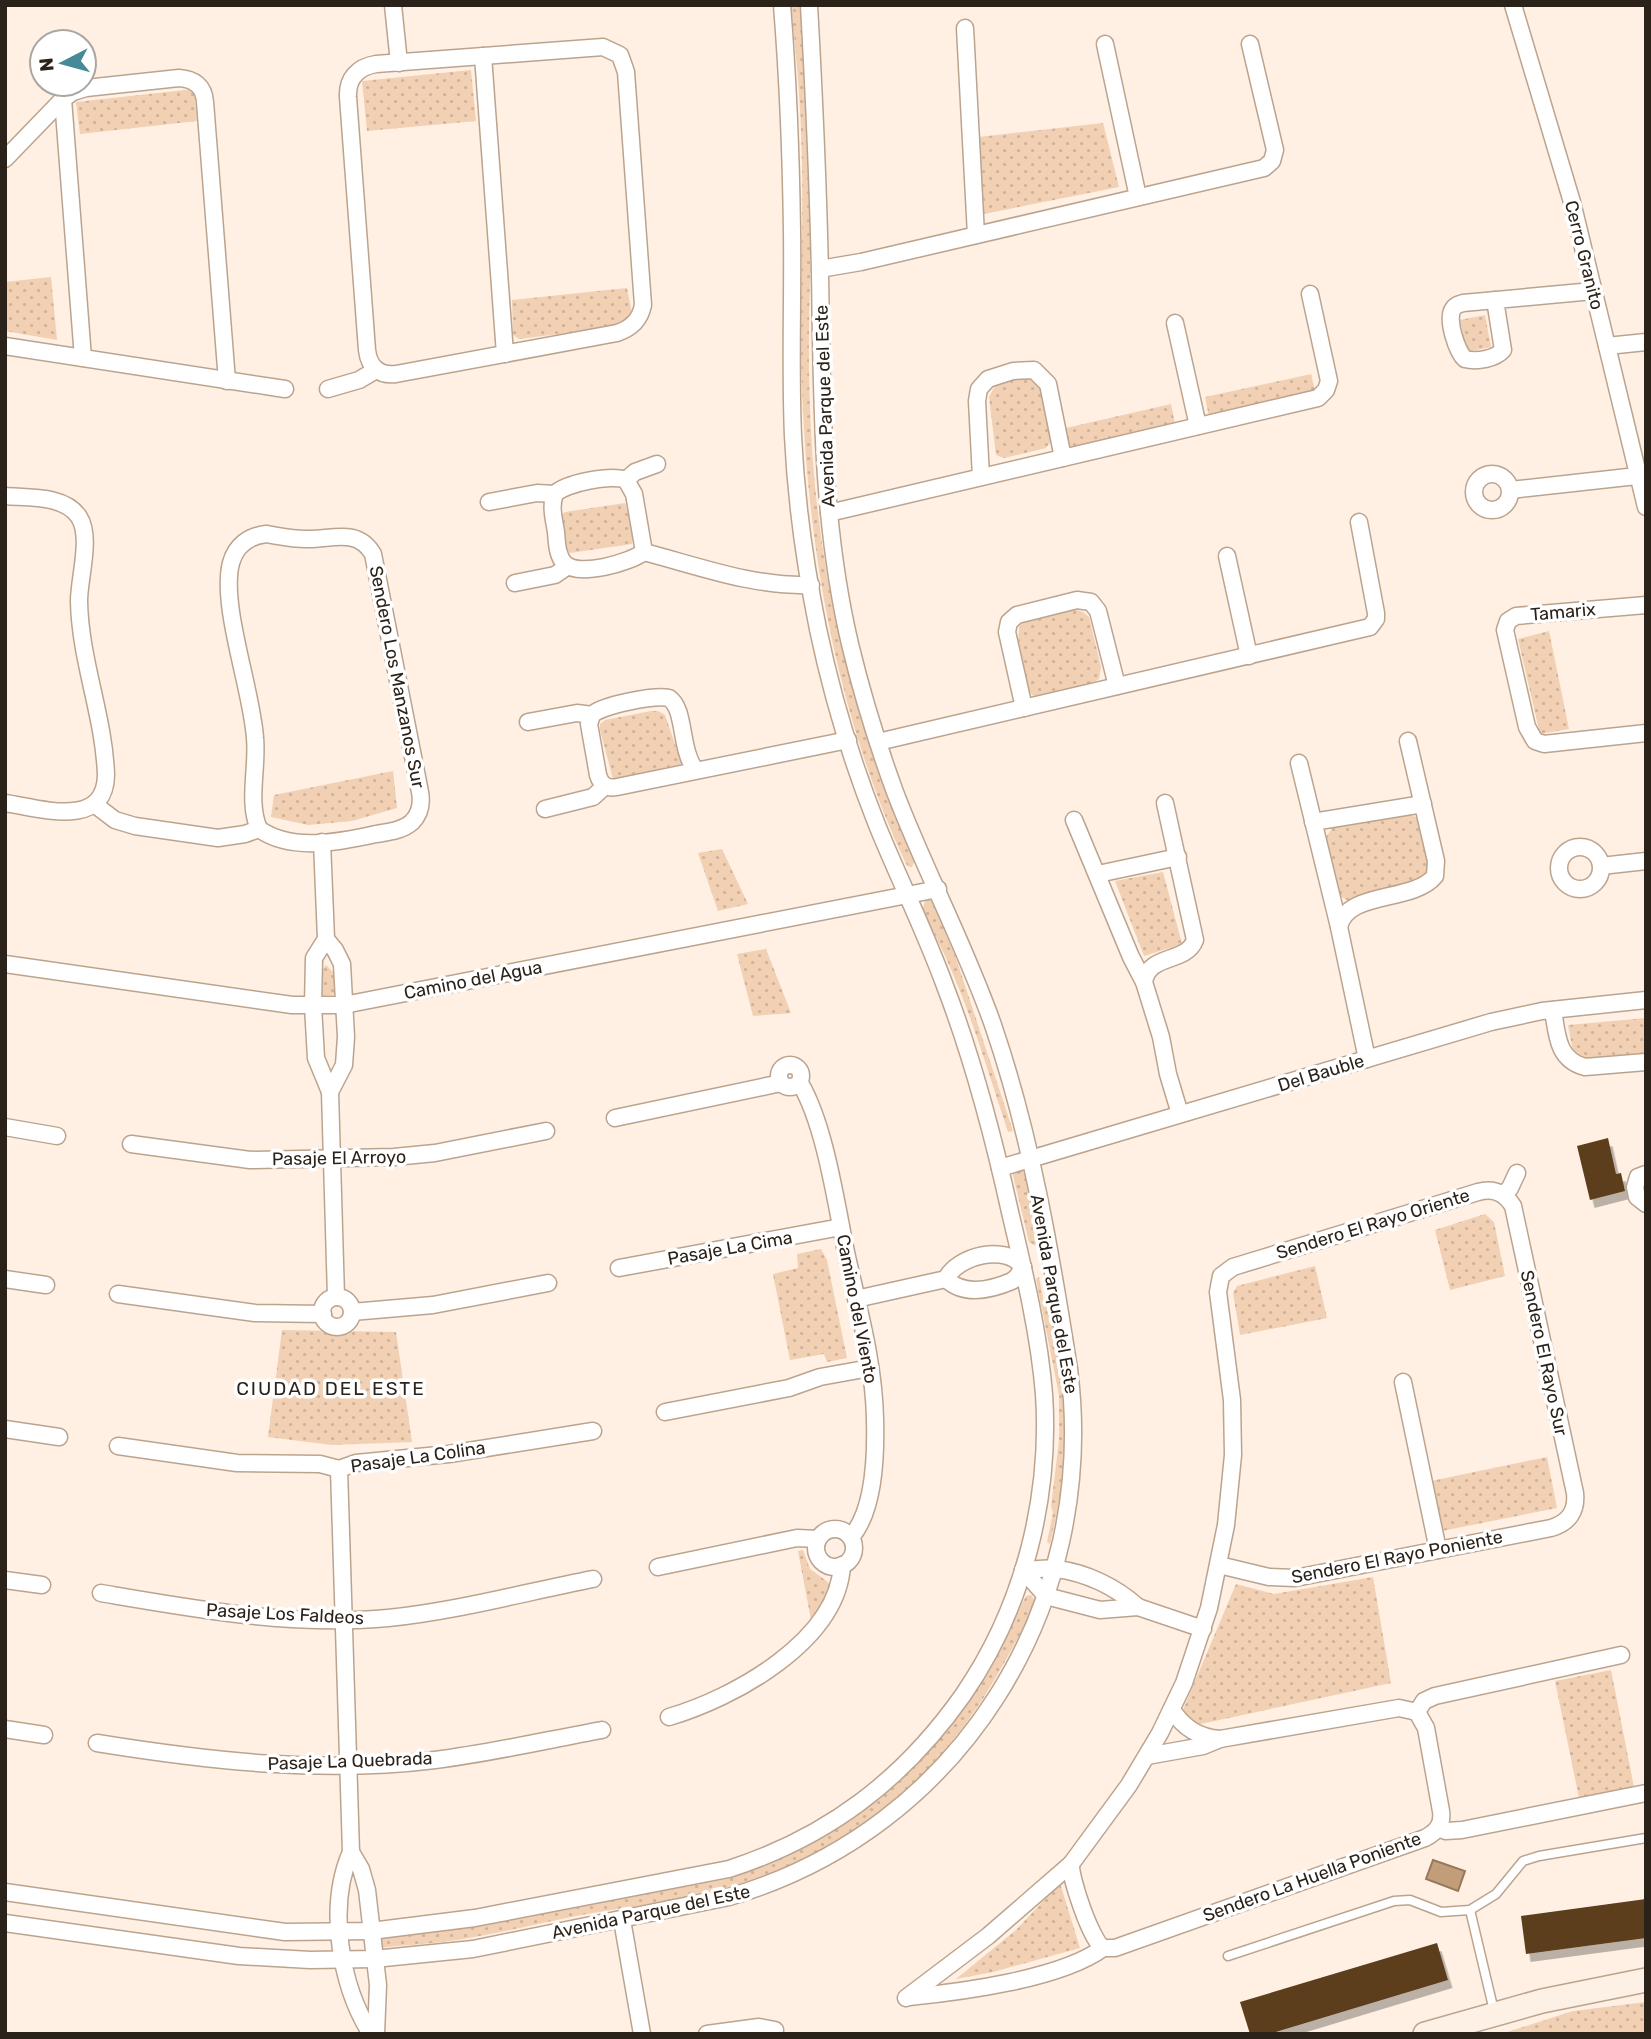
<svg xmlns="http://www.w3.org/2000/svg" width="1651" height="2039" viewBox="0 0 1651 2039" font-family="Rubik,sans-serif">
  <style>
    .green { fill: url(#green-dots) }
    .water { fill: #c29d7a; stroke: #95785d; stroke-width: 2 }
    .building { fill: #5c3c1c; filter: url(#shadow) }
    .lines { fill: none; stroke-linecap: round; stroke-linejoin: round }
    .lane-casing { stroke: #bba48f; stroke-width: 11 }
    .street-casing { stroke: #bba48f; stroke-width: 19 }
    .secondary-casing { stroke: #bba48f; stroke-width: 26 }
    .lane { stroke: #fff; stroke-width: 8 }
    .street { stroke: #fff; stroke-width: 16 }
    .secondary { stroke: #fdf1e5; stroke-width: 23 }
    .labels { text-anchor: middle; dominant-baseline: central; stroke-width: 7; stroke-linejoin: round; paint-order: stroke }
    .street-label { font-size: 18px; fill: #2b221a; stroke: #fff }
    .neighbourhood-label { font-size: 19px; letter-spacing: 2px; fill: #2b221a; stroke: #fff }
  </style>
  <defs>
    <pattern id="green-dots" width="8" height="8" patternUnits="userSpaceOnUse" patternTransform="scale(1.75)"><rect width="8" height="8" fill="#f1d0b3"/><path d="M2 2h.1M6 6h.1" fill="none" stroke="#cfb299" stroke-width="1.8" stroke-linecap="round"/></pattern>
    <filter id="shadow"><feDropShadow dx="4.5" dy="8" stdDeviation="0" flood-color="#0004"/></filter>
  </defs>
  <rect width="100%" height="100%" fill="#fff0e3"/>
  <g class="green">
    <path d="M791,5h11c3,67 9,135 9,202 0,67 -4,134 -1,201 5,155 40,312 105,452l-3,7h-3l-3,-3c-66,-142 -95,-296 -103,-452 -5,-93 2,-187 -2,-280 -1,-42 -6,-85 -10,-127z"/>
    <path d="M471,70l5,51 -109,10 -5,-50z"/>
    <path d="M194,89l3,32 -117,13 -4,-32z"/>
    <path d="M1103,123l16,64 -135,27 -5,-77z"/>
    <path d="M51,277l6,63 -52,-9v-49z"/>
    <path d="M627,288l5,25 -8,13 -105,13 -6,-4 -1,-35z"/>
    <path d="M1485,315l6,32 -25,5 -6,-32z"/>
    <path d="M1311,374l4,16 -106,27 -4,-20z"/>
    <path d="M1026,376l13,3 12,62 -5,7 -42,10 -8,-3 -7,-58 9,-17z"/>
    <path d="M1171,404l4,20 -105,24 -4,-20z"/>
    <path d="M625,503l8,29 -1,12 -62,9 -6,-4 -3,-34 4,-3z"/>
    <path d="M1073,609l10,3 6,5 12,50 -2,12 -8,5 -51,13 -8,-2c-10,-14 -17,-54 -12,-70l9,-6z"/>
    <path d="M1549,631l20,98 -29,5 -22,-95z"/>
    <path d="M651,711h7l7,4 17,49 -69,15 -13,-49v-6l5,-4z"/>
    <path d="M393,771l4,37 -45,13 -44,4 -37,-8 3,-22z"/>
    <path d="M1409,814l9,4 11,48 -5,13 -74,23 -10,-6 -14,-59 7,-10z"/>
    <path d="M722,849l26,55 -30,7 -20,-58z"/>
    <path d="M1163,872l19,72 -38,12 -29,-75z"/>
    <path d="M931,899l20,44 62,188 -5,1c-25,-75 -46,-152 -86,-221l3,-10z"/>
    <path d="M766,949l25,64 -38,3 -16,-62z"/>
    <path d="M326,965l9,9 2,20 -16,2 -2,-22z"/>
    <path d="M1646,1018v35l-62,5 -11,-7 -5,-26z"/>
    <path d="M1021,1167l4,8 15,64 -4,7 -7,-4 -17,-71z"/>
    <path d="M1485,1214l9,8 11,54 -55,14 -15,-60z"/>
    <path d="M821,1249l6,11 20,98 -20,4 -3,-8 -34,6 -17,-86 25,-6 -1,-14z"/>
    <path d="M1315,1266l12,52 -87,17 -7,-42 4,-7z"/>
    <path d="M1039,1277l4,21 6,5c6,30 14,60 17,90 6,50 -5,103 -16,151l-3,-2 6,-29 -2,-7 8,-65v-46l-23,-116z"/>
    <path d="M282,1330l114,2 16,110 -80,3 -64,-8z"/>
    <path d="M1547,1457l10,51 -115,23 -11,-50z"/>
    <path d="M803,1550l7,19 18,13 3,9 -6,13 -14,16 -13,-69z"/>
    <path d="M1373,1577l18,106 -195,42 -14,-13 54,-128 38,10z"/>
    <path d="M1031,1595l4,6c-8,21 -19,41 -31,62 -62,113 -146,185 -271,223 -47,14 -98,20 -146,28 -43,8 -86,19 -130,26 -26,4 -53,5 -79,8l-2,-10 78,-9 274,-50 55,-21 39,-20 57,-41 94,-105 27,-44 26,-52z"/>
    <path d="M1611,1670l23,117 -55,11 -24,-117z"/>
    <path d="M1060,1883l20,65 -87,24 -37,7 60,-49z"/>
    <path d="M1646,2002v32h-145l72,-23z"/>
  </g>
  <path class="water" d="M1433,1860l32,11 -7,20 -32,-12z"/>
  <g class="building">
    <path d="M1608,1138l8,36 5,-1 4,18 -35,9 -13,-54z"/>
    <path d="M1646,1899v39l-120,16 -5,-38z"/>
    <path d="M1437,1943l11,37 -179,54h-19l-10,-32z"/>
  </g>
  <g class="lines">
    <defs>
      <g id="lane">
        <path d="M1470,1910l24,101"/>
        <path d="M1228,1956l166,-55 16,-1 31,12 29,-2 26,-16 27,-33 16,-5 107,-18"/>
      </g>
      <g id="street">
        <path d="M393,5l6,58"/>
        <path d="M1513,5l59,197 74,305"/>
        <path d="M965,28l11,207"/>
        <path d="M1105,44l33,153"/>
        <path d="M603,47l17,8 6,17 17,233c-3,15 -11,23 -26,28l-221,41c-17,2 -27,-7 -29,-24l-19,-253c-1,-19 10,-30 28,-33z"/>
        <path d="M483,56l22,298"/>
        <path d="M63,99l20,259"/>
        <path d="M5,159l58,-60 10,-7 13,-4 93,-10c15,1 25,8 26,24l22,279"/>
        <path d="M820,269l41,-7 403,-94 8,-7 3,-11 -25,-106"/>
        <path d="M1495,300l8,50c-8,9 -26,12 -38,9 -8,-7 -19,-40 -12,-50 3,-5 5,-4 10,-6l130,-12"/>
        <path d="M1175,323l23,103"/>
        <path d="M5,346l280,43"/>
        <path d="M1607,346l39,-4"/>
        <path d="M328,389l31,-9 17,-10"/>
        <circle cx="1492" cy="492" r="18"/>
        <path d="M981,477l-4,-76 2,-12 9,-10 25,-8 21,-1 14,14 15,74"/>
        <path d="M626,480l9,-8 22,-8"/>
        <path d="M1510,490l136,-15"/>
        <path d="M5,496c24,2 60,-1 74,21 13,20 0,61 0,84 1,59 25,115 27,174 -1,55 -67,33 -101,28"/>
        <path d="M489,502l48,-9 18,1"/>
        <path d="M829,513l489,-115 8,-8 3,-9 -19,-87"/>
        <path d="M266,534c13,2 26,5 40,5 25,1 51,-12 67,15l47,238c2,11 0,22 -8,30 -10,9 -24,10 -36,12 -36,8 -85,18 -117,-5 -12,-27 -1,-62 -4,-91 -3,-48 -35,-133 -24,-175 5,-18 18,-27 35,-29z"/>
        <path d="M644,552l-10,-58 -8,-14c-14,-6 -61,3 -71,14 -5,12 -1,25 1,38 1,11 1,24 9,32 14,13 64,-1 79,-12 54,14 110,35 167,33"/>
        <path d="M1227,556l22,100"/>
        <path d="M515,583l40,-8 13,-9"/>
        <path d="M1646,605l-130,11 -8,5 -3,9 22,97 8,14 9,3 102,-11"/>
        <path d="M1024,708l-17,-76 2,-10 8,-7 60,-15 14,2 7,9 19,75"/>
        <path d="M528,722l49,-9 15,2"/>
        <path d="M878,742l492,-115 6,-8v-6l-17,-91"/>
        <path d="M1299,763l40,164 28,132"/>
        <path d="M696,771c-17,-22 -10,-62 -27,-73 -14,-3 -68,7 -77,17l-3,9 9,51c3,10 9,14 19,12l231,-47"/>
        <path d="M94,804l21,16 20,6 83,12 27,-4 14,-5"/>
        <path d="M545,809l48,-12 12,-11"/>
        <path d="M1074,820l57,137 13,25 17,55 7,37 12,40"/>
        <path d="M1313,822l110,-18"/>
        <path d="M322,842l4,97 -12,19 -1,48 3,52 14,34 6,205"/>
        <circle cx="1580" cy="868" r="21"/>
        <path d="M1601,866l45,-5"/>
        <path d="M1098,874l80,-17"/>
        <path d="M1339,927c8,-37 74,-24 96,-51l1,-15 -28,-120"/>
        <path d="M326,939l9,11 7,14 4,73 -2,28 -14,27"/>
        <path d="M5,964l287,41h52l594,-116"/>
        <path d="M1144,982c5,-29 42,-18 51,-42l-30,-137"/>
        <path d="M1553,1010c4,24 4,50 32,57l61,-5"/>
        <circle cx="790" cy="1076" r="11"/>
        <path d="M800,1083c25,42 36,120 46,169 12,55 28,111 29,167 1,35 0,91 -24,118"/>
        <path d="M615,1118l166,-35"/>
        <path d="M5,1127l52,9"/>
        <path d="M131,1144l119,16 144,-3 41,-4 111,-22"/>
        <path d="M1000,1168l491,-146 51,-11 104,-11"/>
        <path d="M1646,1174l-8,3 -3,10 2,10 9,7"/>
        <path d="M1504,1194l6,-6 7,-15"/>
        <path d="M619,1268l222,-41"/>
        <path d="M5,1279l41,6"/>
        <path d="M946,1279c18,17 45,11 66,2l5,-4 6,-10"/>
        <path d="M118,1294l137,19 68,1"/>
        <circle cx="337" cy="1312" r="15"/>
        <path d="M856,1299l90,-20c11,-23 60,-36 77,-12"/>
        <path d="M352,1312l81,-7 115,-22"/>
        <path d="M1403,1382l35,168"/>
        <path d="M665,1412l124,-24 31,-11 50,-9"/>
        <path d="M5,1429l54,8"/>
        <path d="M118,1446l119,17 83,1 19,5 17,-6 93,-9 144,-23"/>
        <path d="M339,1469l12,383c-24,54 -11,133 20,182"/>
        <circle cx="835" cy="1548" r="19"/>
        <path d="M658,1567l139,-29 21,1"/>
        <path d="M1023,1570l23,26 54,14 38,-3 65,22"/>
        <path d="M1023,1570c11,0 23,-3 34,-1 30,4 59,18 81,38"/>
        <path d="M5,1580l37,5"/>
        <path d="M101,1593c94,16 192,34 287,25 69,-7 138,-26 205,-39"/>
        <path d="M1172,1710c12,18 26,27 48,29"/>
        <path d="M1417,1712l7,-11 11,-5 186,-41"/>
        <path d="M669,1717c65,-19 169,-76 173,-152"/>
        <path d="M5,1729l39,6"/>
        <path d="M97,1743c112,18 225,31 338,17 56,-7 112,-20 167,-30"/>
        <path d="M1147,1756l56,-10 17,-7 179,-31 18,4"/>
        <path d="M1438,1828l8,3 16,-1 184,-37"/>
        <path d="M351,1852l10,17 6,21 11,95 -2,49"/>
        <path d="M5,1892l280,40 86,-1 104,-13 254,-49c99,-32 174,-89 234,-174 60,-87 88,-196 81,-301 -5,-61 -20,-123 -34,-182 -17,-77 -37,-153 -65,-226 -20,-55 -46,-107 -68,-161 -25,-63 -45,-129 -59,-196 -13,-64 -22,-129 -25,-193 -3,-69 0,-137 -1,-205 -1,-76 -4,-151 -10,-226"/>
        <path d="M622,1920l20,114"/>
        <path d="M5,1923l234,33 71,4 64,-1 99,-10 256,-52c231,-67 370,-292 340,-528 -18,-115 -38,-233 -76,-344 -28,-80 -68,-154 -98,-233 -18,-49 -33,-98 -45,-148 -29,-123 -28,-247 -30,-371 -2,-90 -6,-179 -11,-268"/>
        <path d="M1103,1948c-12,-8 -33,-70 -32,-84l58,-79 31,-52 24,-50 25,-75 17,-83 7,-70 -1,-55 -14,-108 3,-16 12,-9 245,-75c15,-4 26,0 35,14l62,287c2,19 -7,30 -24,35l-256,50 -26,-1 -50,-12"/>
        <path d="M1103,1948h12l310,-110c12,-6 18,-14 16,-27l-15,-83 -9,-16"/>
        <path d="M909,1997c52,-5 152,-18 194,-49"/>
        <path d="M906,1998l82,-62 83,-72"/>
        <path d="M707,2034l52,-7 16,3"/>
      </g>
      <path id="secondary" d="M1425,2034l117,-33 104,-21"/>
    </defs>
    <use href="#lane" class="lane-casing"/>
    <use href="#street" class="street-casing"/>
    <use href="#secondary" class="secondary-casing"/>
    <use href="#lane" class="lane"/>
    <use href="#street" class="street"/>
    <use href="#secondary" class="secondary"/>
  </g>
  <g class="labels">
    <g class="street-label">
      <text transform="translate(1584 255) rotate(76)">Cerro Granito</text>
      <text transform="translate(825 406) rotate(-92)">Avenida Parque del Este</text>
      <text transform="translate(1563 612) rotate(-5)">Tamarix</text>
      <text transform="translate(397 677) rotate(79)">Sendero Los Manzanos Sur</text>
      <text transform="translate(473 980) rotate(-11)">Camino del Agua</text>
      <text transform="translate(1321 1073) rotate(-17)">Del Bauble</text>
      <text transform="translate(339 1158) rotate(-1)">Pasaje El Arroyo</text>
      <text transform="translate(1373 1224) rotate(-17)">Sendero El Rayo Oriente</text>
      <text transform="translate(730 1248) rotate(-10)">Pasaje La Cima</text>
      <text transform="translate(1054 1294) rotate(80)">Avenida Parque del Este</text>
      <text transform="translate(857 1309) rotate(79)">Camino del Viento</text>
      <text transform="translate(1544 1353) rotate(78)">Sendero El Rayo Sur</text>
      <text transform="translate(418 1457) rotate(-8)">Pasaje La Colina</text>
      <text transform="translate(1397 1557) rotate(-11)">Sendero El Rayo Poniente</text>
      <text transform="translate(285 1614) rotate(3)">Pasaje Los Faldeos</text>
      <text transform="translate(350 1761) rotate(-2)">Pasaje La Quebrada</text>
      <text transform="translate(1312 1877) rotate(-20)">Sendero La Huella Poniente</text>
      <text transform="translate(651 1912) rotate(-12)">Avenida Parque del Este</text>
    </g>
    <g class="neighbourhood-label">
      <text x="331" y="1388">CIUDAD DEL ESTE</text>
    </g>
  </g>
  <rect width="1651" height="2039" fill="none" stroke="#2b221a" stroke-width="14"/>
  <g transform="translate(63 63) rotate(264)"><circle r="33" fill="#ffffff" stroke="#aaa7a3" stroke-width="2"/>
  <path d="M0-5L12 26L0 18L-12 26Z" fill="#468998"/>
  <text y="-10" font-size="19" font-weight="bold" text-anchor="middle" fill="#2b221a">N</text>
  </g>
</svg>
